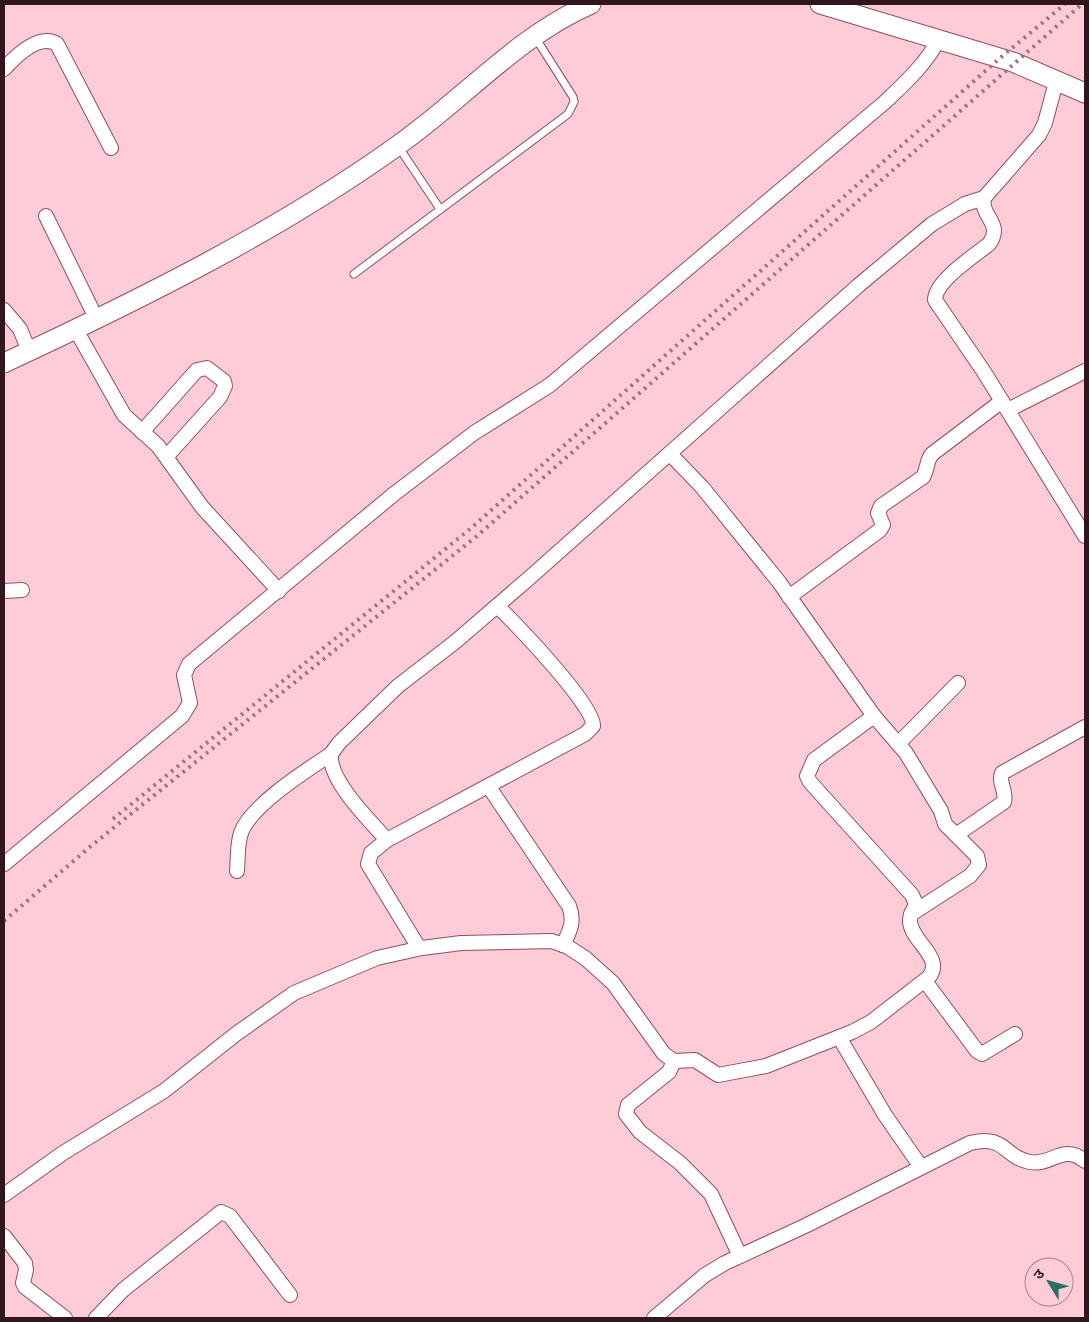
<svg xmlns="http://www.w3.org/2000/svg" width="1089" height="1322" viewBox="0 0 1089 1322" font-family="Arial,'Noto Sans Devanagari',sans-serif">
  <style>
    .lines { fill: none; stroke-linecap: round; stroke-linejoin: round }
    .lane-casing { stroke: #924d5f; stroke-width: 9 }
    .street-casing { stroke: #924d5f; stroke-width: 16 }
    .secondary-casing { stroke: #924d5f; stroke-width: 21 }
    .lane { stroke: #fff; stroke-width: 7 }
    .street { stroke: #fff; stroke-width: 14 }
    .secondary { stroke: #fff; stroke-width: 19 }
    .rail { stroke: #9b747d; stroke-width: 4; stroke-dasharray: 2.5 5; stroke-linecap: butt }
  </style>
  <rect width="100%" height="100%" fill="#fdccd6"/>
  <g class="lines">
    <defs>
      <g id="lane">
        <path d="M398,146l42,63"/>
        <path d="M354,274l214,-160 6,-12 -1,-5 -38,-60"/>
      </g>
      <g id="street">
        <path d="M4,69c11,-12 35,-36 53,-25l54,104"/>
        <path d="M1056,82l-11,41 -6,12 -55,63c-4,19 20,25 5,46 -15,12 -54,37 -54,56l49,72 101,164"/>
        <path d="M46,216l51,104"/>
        <path d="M4,310l16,19 9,22"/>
        <path d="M76,330l48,85 34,31 44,61 77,84"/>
        <path d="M1008,410l77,-39"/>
        <path d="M142,432l55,-62 10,-2 17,13 1,5 -5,11 -53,59"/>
        <path d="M670,454l32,33 77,95 95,134 32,37 35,58 4,13 32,32 2,9 -9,11 -59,38"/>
        <path d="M4,591l18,-1"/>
        <path d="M789,597l91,-67 3,-5 -5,-12 3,-7 42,-29c5,-8 3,-16 9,-23l70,-53"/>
        <path d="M898,744l60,-61"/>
        <path d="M489,787l80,119c6,15 1,25 -6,39"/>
        <path d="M956,835l48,-33c3,-11 -6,-19 -2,-29l83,-46"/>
        <path d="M387,840c-17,-19 -59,-60 -56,-86l8,-11 59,-57 57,-44 72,-62 332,-295 73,-61 33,-20 19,-6"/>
        <path d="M4,864l178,-148 8,-13 -6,-28 5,-11 205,-170 80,-61 76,-48 335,-283c21,-20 40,-37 54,-63"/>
        <path d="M237,871c1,-12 0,-26 4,-38 9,-27 66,-63 90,-79"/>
        <path d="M419,948l-51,-84 3,-11 16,-13 198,-106 8,-8c3,-19 -79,-104 -96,-120"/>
        <path d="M925,981l52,70 5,3 33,-20"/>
        <path d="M839,1037l46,78 36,52"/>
        <path d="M674,1061l-5,11 -41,33 -2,9 14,18 40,31 31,31 29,62"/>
        <path d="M4,1195l59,-42 101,-62 72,-57 58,-41 83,-35 45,-10 39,-5 91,-2 16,6 17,11 28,25 51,71 10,7 21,-1 23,15 48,-9 86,-34 19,-10 58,-45c16,-20 -20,-37 -19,-57 0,-6 4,-11 6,-16l-4,-9 -102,-113 -3,-6 7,-16 60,-44"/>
        <path d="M4,1236l21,27 1,7 -3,13 2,4 40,31"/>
        <path d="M96,1318l27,-28 98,-78 9,4 60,79"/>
        <path d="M654,1318l51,-43 20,-12 82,-38 163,-82c36,-9 33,14 60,19 22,4 32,-19 55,-1"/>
      </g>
      <g id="secondary">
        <path d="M820,4l193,58 72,31"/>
        <path d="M4,363c133,-62 273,-131 393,-217 66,-46 120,-110 194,-142"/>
      </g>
    </defs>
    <use href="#lane" class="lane-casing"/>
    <use href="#street" class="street-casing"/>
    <use href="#secondary" class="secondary-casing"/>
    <use href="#lane" class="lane"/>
    <use href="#street" class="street"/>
    <use href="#secondary" class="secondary"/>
    <g class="rail">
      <path d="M113,819l357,-290 530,-471 65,-54"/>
      <path d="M4,921l87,-75 386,-310 605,-532"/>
    </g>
  </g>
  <rect width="1089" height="1322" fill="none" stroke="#32161d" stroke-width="10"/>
  <g transform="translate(1049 1282) rotate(307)"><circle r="24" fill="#fdccd6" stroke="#ac838c"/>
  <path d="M0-4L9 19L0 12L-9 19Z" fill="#287067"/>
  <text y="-8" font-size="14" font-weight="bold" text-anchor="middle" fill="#32161d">उ</text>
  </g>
</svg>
